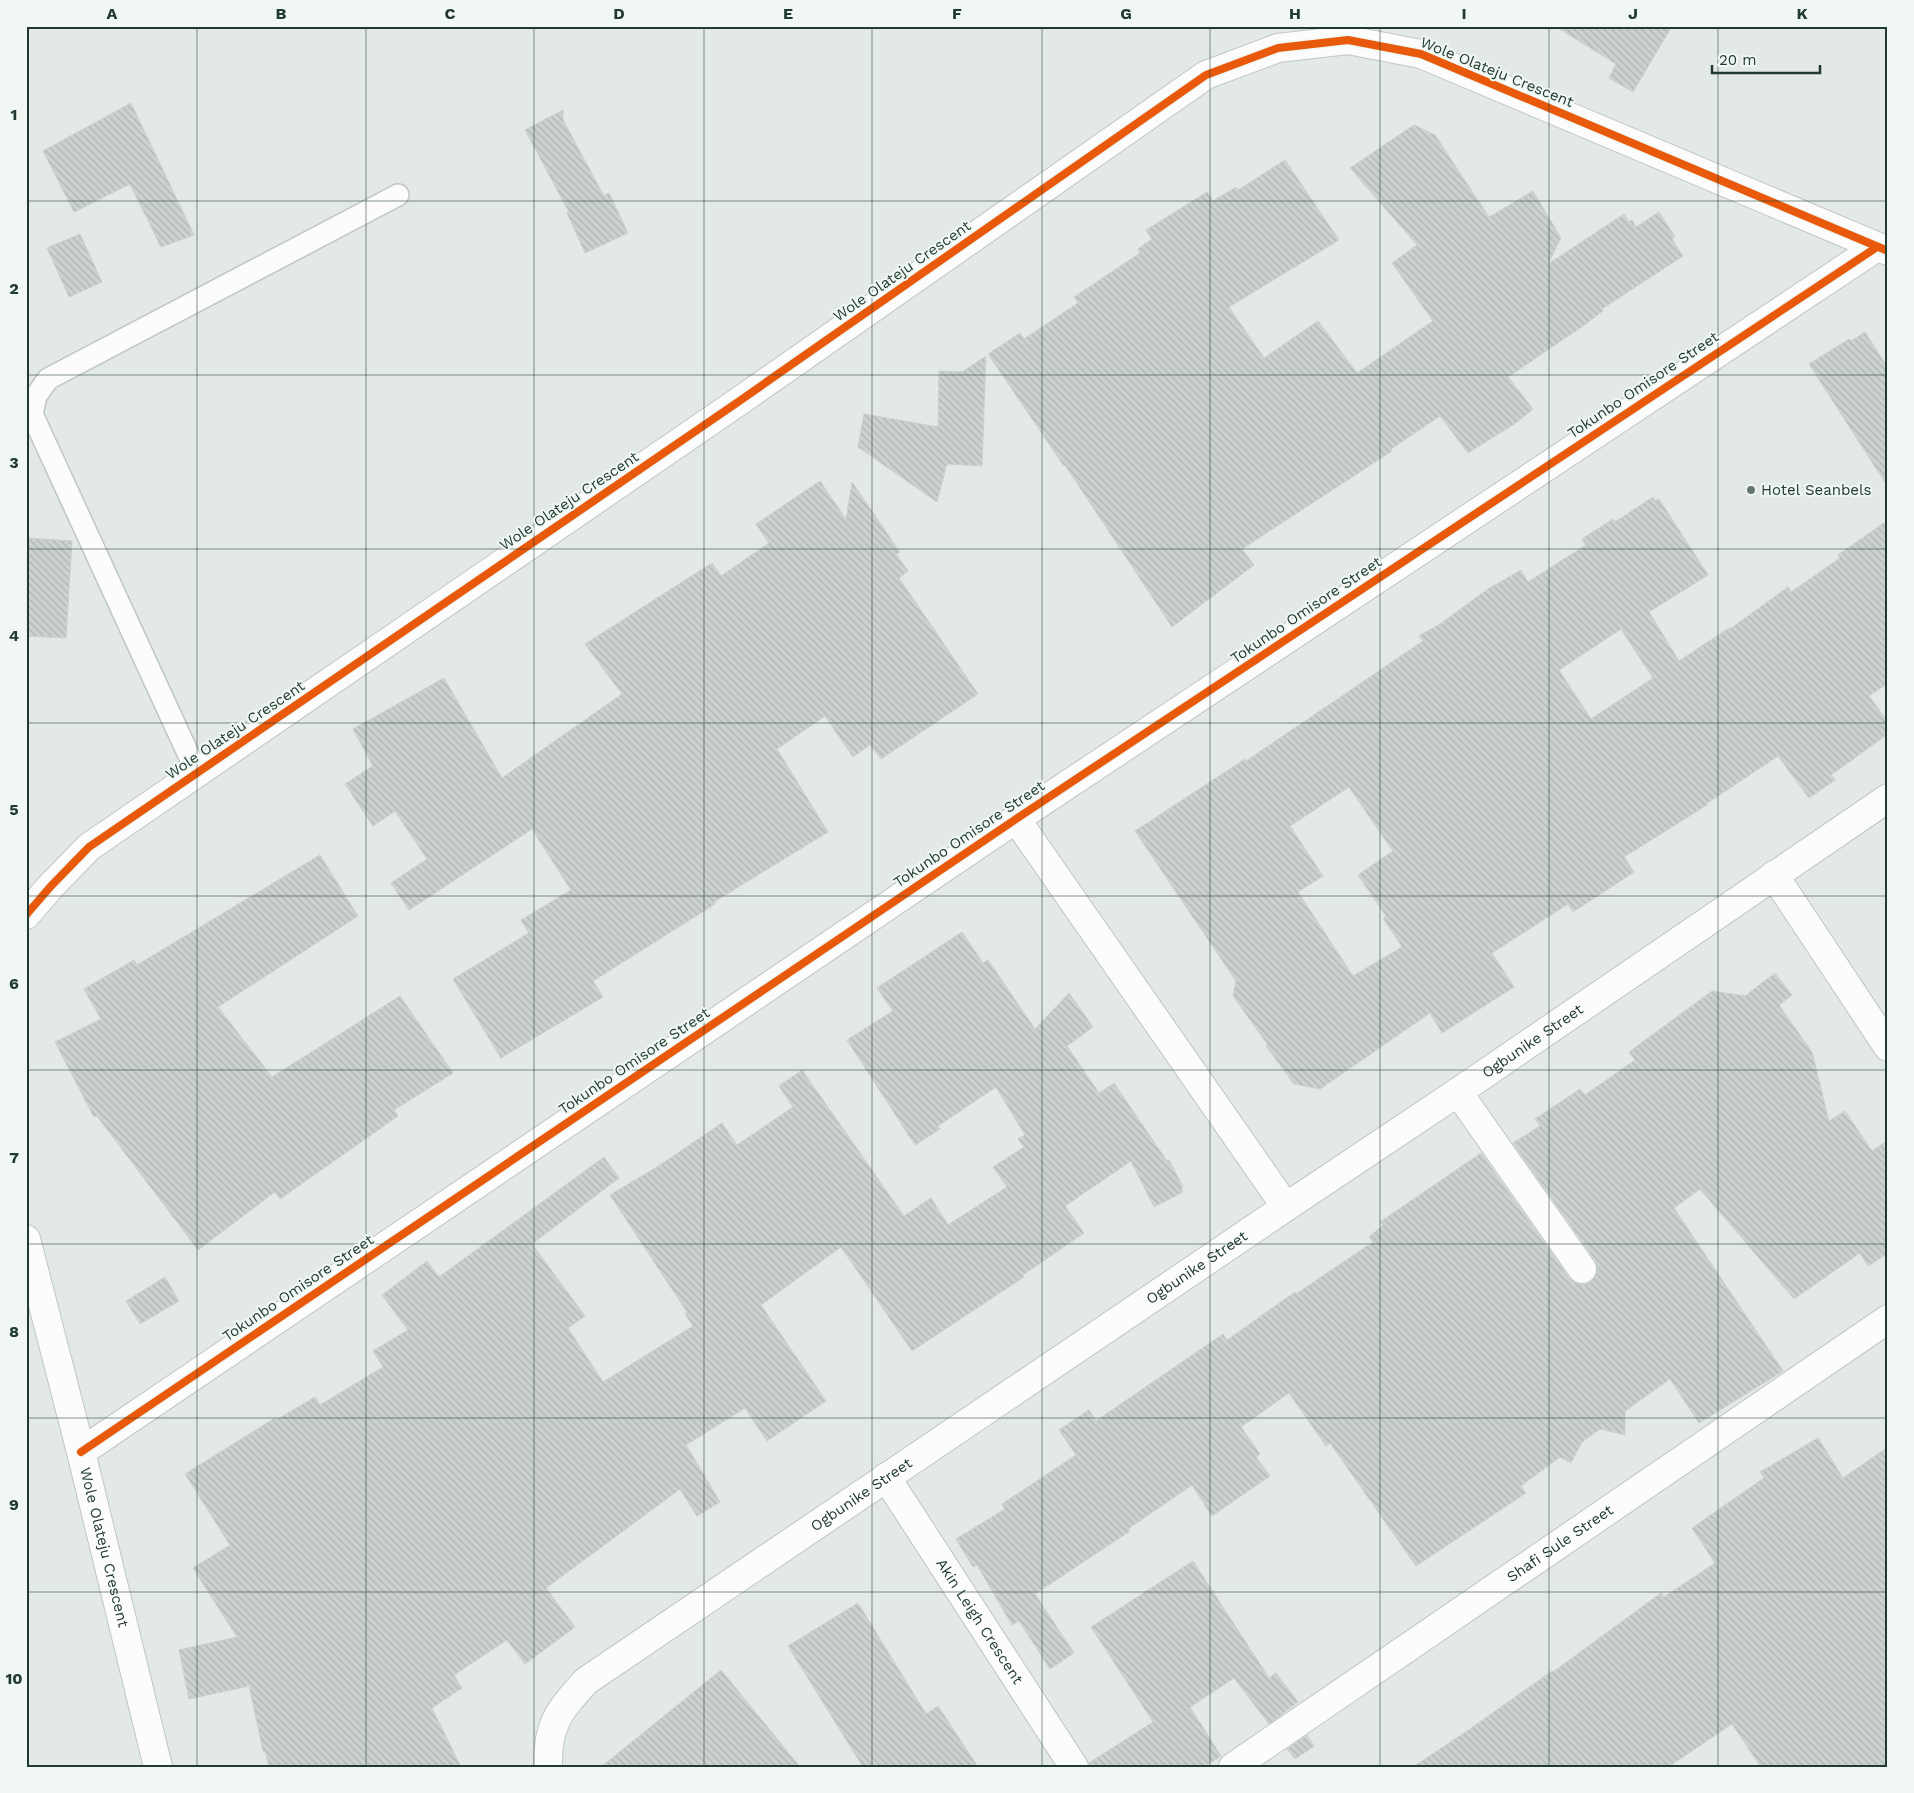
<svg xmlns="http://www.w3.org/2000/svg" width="1914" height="1793" viewBox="0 0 1914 1793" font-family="'Work Sans',sans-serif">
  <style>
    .building { fill: url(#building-back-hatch); stroke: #ccd1ce; fill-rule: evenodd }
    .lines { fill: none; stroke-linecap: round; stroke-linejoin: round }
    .lane-casing { stroke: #c0c6c3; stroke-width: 24 }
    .street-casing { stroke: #c0c6c3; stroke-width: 30 }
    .lane { stroke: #fbfcfb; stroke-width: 21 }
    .street { stroke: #fbfcfb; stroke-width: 28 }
    .cycleway-casing { stroke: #f1f8f3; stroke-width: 11 }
    .cycleway { stroke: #e8590c; stroke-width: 8 }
    .grid { fill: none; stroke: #213b30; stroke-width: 1; stroke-opacity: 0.55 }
    .poi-dot { fill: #657870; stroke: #f1f8f3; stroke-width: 2 }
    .labels { text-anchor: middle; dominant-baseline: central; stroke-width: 4; stroke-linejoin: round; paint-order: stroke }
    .street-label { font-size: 15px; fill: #213b30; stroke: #f1f8f3 }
    .poi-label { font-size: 15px; fill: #213b30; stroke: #f1f8f3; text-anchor: start }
    .neatline { fill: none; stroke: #213b30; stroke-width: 2 }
    .grid-label { font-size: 16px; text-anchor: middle; font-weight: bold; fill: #213b30 }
  </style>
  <defs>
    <pattern id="building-back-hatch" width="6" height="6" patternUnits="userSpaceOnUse" patternTransform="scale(1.25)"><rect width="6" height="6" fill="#ccd2cf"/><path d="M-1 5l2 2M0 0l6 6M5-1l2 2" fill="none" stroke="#afb5b2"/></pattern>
  </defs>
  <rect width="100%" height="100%" fill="#e3e9e6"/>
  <g class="building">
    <path d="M1555,26h117l-39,66 -24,-14 7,-14z"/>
    <path d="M131,103l63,132 -33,12 -31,-63 -56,28 -31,-61z"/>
    <path d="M563,110v10l41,76 5,-3 19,40 -43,20 -18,-40 2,-1 -44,-82z"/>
    <path d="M1414,125l21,10 54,82 44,-26 28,47 -13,26 76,-50 5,8 3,-2 4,7 23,-15 16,25 -3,2 11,17 -81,53 1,2 -20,15 -75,51 25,32 -17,14 -48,30 -28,-37 -49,33 1,2 -150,98 12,16 -82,62 -107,-162 -1,1 -76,-112 32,-21 4,6 54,-36 -4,-6 66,-44 -2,-4 14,-10 -6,-9 61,-38 6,9 23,-14 2,3 47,-30 54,80 -110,67 35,51 54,-37 39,52 76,-52 -41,-58 25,-18 -67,-77z"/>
    <path d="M80,234l22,48 -33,15 -22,-49z"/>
    <path d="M1865,332l23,36v119l-79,-123 40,-25 2,2z"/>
    <path d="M986,356l-4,110 -35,-2 -10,38 -79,-55 6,-33 74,13 1,-56 23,1z"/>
    <path d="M820,481l26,38 6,-37 48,70 -4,2 12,17 -9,7 79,116 -97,65 -11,-14 -17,12 -28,-41 -48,33 51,83 -114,70 1,2 -122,77 10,16 -102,61 -48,-79 76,-46 -8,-13 50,-30 -39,-61 -123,81 -18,-27 36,-24 -32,-48 -22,15 -28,-42 28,-18 -20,-37 91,-51 58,100 120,-84 -37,-50 127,-81 9,13 48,-33 -13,-19z"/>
    <path d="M1653,497l2,4 4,-2 49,76 -59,37 30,49 50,-33 1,1 58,-42 3,5 49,-34 -2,-3 50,-35v163l-19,13 19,26v12l-57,41 4,5 -26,18 -31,-42 -72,48 1,1 -83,52 10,15 -61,40 -5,-8 -76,49 22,34 -72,46 -12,-20 -110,76 -26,-5 -28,-38 2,-1 -35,-49 3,-15 -101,-150 110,-72 1,2 177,-120 -4,-5 21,-12 48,-35 33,-19 7,12 58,-37 -4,-6 31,-20 2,3zM1621,629l32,49 -62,41 -32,-49zM1349,787l44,64 -35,24 28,41 -3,2 19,29 -49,29 -55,-84 25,-16 -33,-50z"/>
    <path d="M26,538l46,3 -6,97 -40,-2z"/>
    <path d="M320,855l38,61 -140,91 54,70 128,-81 53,77 -59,37 4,6 -118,83 -5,-7 -77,58 -101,-134 -3,1 -39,-75 46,-23 -17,-30 50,-29 3,5z"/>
    <path d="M962,932l21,31 5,-3 47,69 34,-36 24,34 -26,19 32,47 15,-10 53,78 2,-1 14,27 -2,1 2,4 -29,15 -23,-46 -66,45 19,27 -61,42 1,2 -112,74 -71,-104 -80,58 65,96 -59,40 -22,-33 -59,37 34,57 -23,14 -17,-27 -134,99 29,39 -50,37 -18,-24 -53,35 8,13 -30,20 29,59h-192l-4,-16h-2l-14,-65 -60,13 -10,-49 58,-13 -44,-69 37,-23 -45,-71 90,-56 1,2 39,-23 5,8 63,-38 -10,-16 35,-21 -26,-35 45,-34 12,16 165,-120 15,21 -87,66 53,72 -17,12 35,54 90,-56 -8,-12 2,-2 -77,-117 47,-28 65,-44 15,22 56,-38 -14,-21 23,-16 102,146 27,-18 17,27 59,-38 -14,-20 31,-20 -6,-8 7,-4 -29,-48 -58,39 2,3 -25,16 -68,-105 46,-29 -16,-23z"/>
    <path d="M1775,973l17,22 -13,10 33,47 17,69 16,-10 27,40 16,-11v113l-20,13 -8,-13 -66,46 -94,-110 -26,19 109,163 -84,52 -29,-44 -45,32v24l-25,-6 -18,13 -11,21 -11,-6 -39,29 5,7 -110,73 -86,-123 -4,3 -37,-53 -48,34 19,27 -4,3 14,19 -58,40 -20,-31 -64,44 2,2 -95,63 39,59 -24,16 -31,-48 -7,4 -35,-60 -4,2 -17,-28 49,-30 -3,-5 74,-49 -17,-25 30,-20 7,11 127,-87 4,6 68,-48 1,2 77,-52 -4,-5 14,-12 -3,-3 101,-69 88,125 7,5 7,2 8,-3 5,-7 1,-8 -2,-7 -82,-117 27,-17 -5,-7 45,-30 5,6 50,-35 -6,-8 83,-61 33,5z"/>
    <path d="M165,1277l14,24 -39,23 -14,-23z"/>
    <path d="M1818,1438l25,40 45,-31v320h-127l-29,-43 -64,43h-255l54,-36 85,-60 1,1 108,-79 3,4 51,-34 -23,-35 72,-50 -4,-6z"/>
    <path d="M1193,1561l76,117 7,-5 22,29 -29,22 -35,-46 -44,29 31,49 -17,11h-114l-1,-4 64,-41 -62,-95z"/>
    <path d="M858,1603l68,111 12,-8 40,61h-115l-75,-121z"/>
    <path d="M721,1670l79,97h-199z"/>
    <path d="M1307,1735l7,11 -19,13 -8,-10z"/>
  </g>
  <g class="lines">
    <defs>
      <path id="lane" d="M197,773l-165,-359 4,-18 12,-17 350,-184"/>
      <g id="street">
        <path d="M1016,819l270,388"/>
        <path d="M1774,875l114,172"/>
        <path d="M26,915l25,-29 38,-39 649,-445 468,-327 72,-27 70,-8 73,14 467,197"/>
        <path d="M1458,1092l124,177"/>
        <path id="s1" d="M26,1239l55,213 77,315"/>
        <path d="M81,1452l935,-633 861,-572"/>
        <path id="s2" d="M886,1477l188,290"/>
        <path id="s3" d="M548,1767c-1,-43 11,-56 38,-86l700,-474 172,-115 430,-294"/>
        <path id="s4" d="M1233,1767l655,-448"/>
      </g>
    </defs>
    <use href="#lane" class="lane-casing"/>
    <use href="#street" class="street-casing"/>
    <use href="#lane" class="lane"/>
    <use href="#street" class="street"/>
    <defs>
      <g id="cycleway">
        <path d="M26,915l25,-29 38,-39 649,-445 468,-327 72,-27 70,-8 73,14 467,197"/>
        <path d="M81,1452l935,-633 861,-572"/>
      </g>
    </defs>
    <use href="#cycleway" class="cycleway-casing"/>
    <use href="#cycleway" class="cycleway"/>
  </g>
  <path class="grid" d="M197,26v1741M366,26v1741M534,26v1741M704,26v1741M872,26v1741M1042,26v1741M1210,26v1741M1380,26v1741M1549,26v1741M1718,26v1741M26,201h1862M26,375h1862M26,549h1862M26,723h1862M26,896h1862M26,1070h1862M26,1244h1862M26,1418h1862M26,1592h1862"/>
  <circle class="poi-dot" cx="1751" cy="490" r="5"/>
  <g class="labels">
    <g class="street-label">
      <text transform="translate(1497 72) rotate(22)">Wole Olateju Crescent</text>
      <text transform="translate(902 271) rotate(-35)">Wole Olateju Crescent</text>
      <text transform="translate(1643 385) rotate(-34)">Tokunbo Omisore Street</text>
      <text transform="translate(569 501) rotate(-34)">Wole Olateju Crescent</text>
      <text transform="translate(1306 610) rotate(-34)">Tokunbo Omisore Street</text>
      <text transform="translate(235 730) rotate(-34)">Wole Olateju Crescent</text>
      <text transform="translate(969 834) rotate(-34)">Tokunbo Omisore Street</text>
      <text stroke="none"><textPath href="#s3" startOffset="1240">Ogbunike Street</textPath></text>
      <text transform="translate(634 1061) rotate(-34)">Tokunbo Omisore Street</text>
      <text stroke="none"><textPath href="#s3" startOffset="835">Ogbunike Street</textPath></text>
      <text transform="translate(298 1288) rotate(-34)">Tokunbo Omisore Street</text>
      <text stroke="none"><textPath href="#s3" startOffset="430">Ogbunike Street</textPath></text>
      <text stroke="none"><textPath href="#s4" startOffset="396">Shafi Sule Street</textPath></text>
      <text stroke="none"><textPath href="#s1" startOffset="318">Wole Olateju Crescent</textPath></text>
      <text stroke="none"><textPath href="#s2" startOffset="172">Akin Leigh Crescent</textPath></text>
    </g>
    <g class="poi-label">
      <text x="1761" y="490">Hotel Seanbels</text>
    </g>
  </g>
  <rect width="1914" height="1793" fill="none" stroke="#f1f8f3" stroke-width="55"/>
  <path d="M1712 65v8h108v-8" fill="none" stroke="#213b30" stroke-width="2.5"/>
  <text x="1719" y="65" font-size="15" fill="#213b30" stroke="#f1f8f3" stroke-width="4" paint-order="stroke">20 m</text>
  <rect x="28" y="28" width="1858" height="1738" class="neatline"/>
  <g class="grid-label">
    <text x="112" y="19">A</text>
    <text x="281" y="19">B</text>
    <text x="450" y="19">C</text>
    <text x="619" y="19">D</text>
    <text x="788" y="19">E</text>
    <text x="957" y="19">F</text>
    <text x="1126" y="19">G</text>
    <text x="1295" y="19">H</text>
    <text x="1464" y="19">I</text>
    <text x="1633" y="19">J</text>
    <text x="1802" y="19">K</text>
    <text x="14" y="120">1</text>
    <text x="14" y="294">2</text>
    <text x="14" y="468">3</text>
    <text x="14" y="641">4</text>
    <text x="14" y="815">5</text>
    <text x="14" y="989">6</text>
    <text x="14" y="1163">7</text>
    <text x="14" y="1337">8</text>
    <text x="14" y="1510">9</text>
    <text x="14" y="1684">10</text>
  </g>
</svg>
